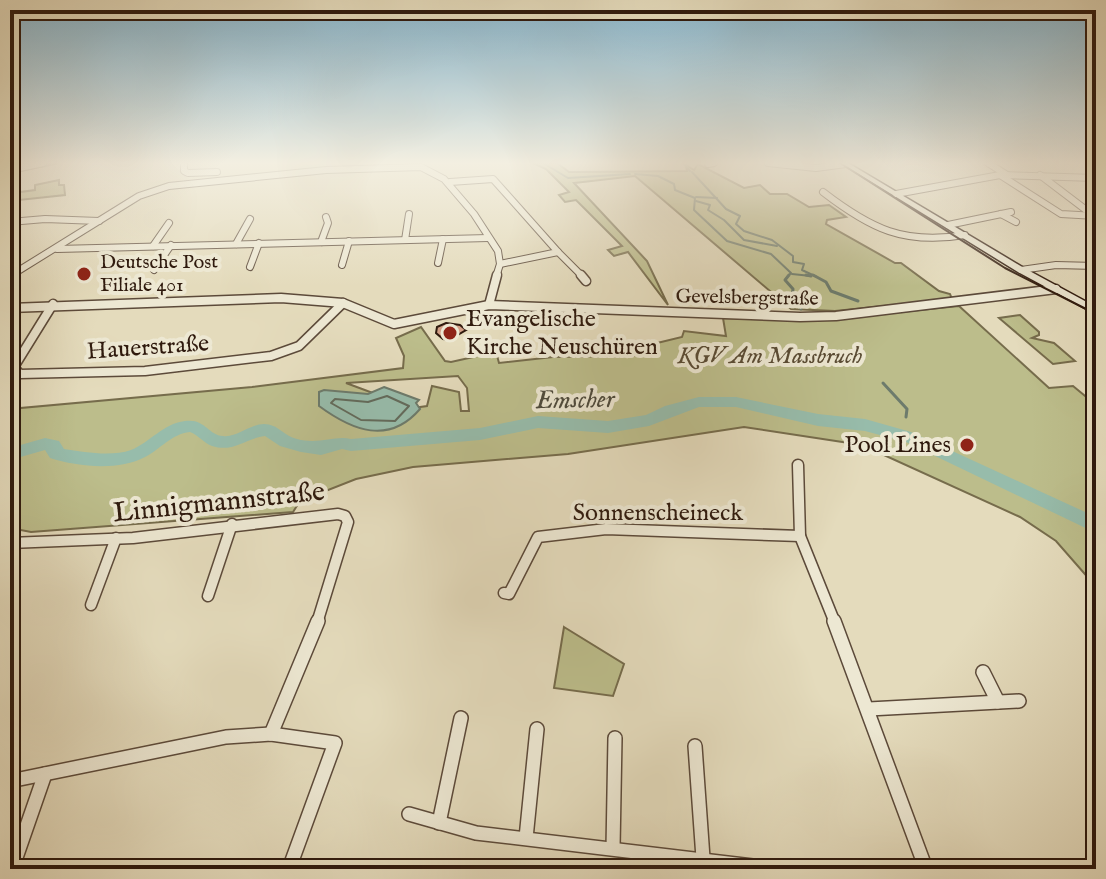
<svg xmlns="http://www.w3.org/2000/svg" width="1106" height="879" viewBox="0 0 1106 879" font-family="'IM FELL English',serif">
  <style>
    .green { fill: #bcbd8b; stroke: #766c4c; stroke-width: 2; fill-rule: evenodd }
    .water { fill: #97bcab; stroke: #6d7b6c; stroke-width: 2 }
    .lines { fill: none; stroke-linecap: round; stroke-linejoin: round }
    .shore { stroke: #636b5c; stroke-width: 2 }
    .stream-far1 { stroke: #6d7b6c; stroke-width: 2 }
    .stream { stroke: #6d7b6c; stroke-width: 3 }
    .river { fill: #97bcab; fill-rule: evenodd }
    .building { fill: #d29f86; stroke: #2f1a0e; stroke-width: 2 }
    .street-far3-casing { stroke: #5c4a3a; stroke-width: 8 }
    .street-far2-casing { stroke: #5c4a3a; stroke-width: 11 }
    .street-far1-casing { stroke: #5c4a3a; stroke-width: 13 }
    .street-casing { stroke: #5c4a3a; stroke-width: 16 }
    .secondary-casing { stroke: #2f1a0e; stroke-width: 3 }
    .street-far3 { stroke: #ede8d3; stroke-width: 6 }
    .street-far2 { stroke: #ede8d3; stroke-width: 8 }
    .street-far1 { stroke: #ede8d3; stroke-width: 10 }
    .street { stroke: #ede8d3; stroke-width: 13 }
    .secondary { fill: #ede8d3; fill-rule: evenodd }
    .tram { stroke: #2f1a0e; stroke-width: 2 }
    .poi-dot { fill: #8f2418; stroke: #ede8d3; stroke-width: 3 }
    .labels { text-anchor: middle; dominant-baseline: central; stroke-width: 8; stroke-linejoin: round; paint-order: stroke }
    .far-poi-label { font-size: 20px; fill: #2f1a0e; stroke: #ede8d3; text-anchor: start }
    .far-street-label { font-size: 20px; fill: #2f1a0e; stroke: #ede8d3 }
    .poi-label { font-size: 24px; fill: #2f1a0e; stroke: #ede8d3; text-anchor: start }
    .street-label { font-size: 24px; fill: #2f1a0e; stroke: #ede8d3 }
    .park-label { font-size: 24px; font-style: italic; fill: #594b34; stroke: #ede8d3 }
    .water-label { font-size: 26px; font-style: italic; fill: #4e4b3d; stroke: #ede8d3 }
    .near-street-label { font-size: 28px; fill: #2f1a0e; stroke: #ede8d3 }
  </style>
  <rect width="100%" height="100%" fill="#e4dbbc"/>
  <filter id="stains"><feTurbulence type="fractalNoise" baseFrequency=".0025" numOctaves="4"/><feColorMatrix values="0 0 0 0 .2 0 0 0 0 .09 0 0 0 0 .02 0 0 0 .5 -.17"/></filter>
  <radialGradient id="worn" r=".72"><stop offset=".6" stop-color="#630" stop-opacity="0"/><stop offset="1" stop-color="#630" stop-opacity=".3"/></radialGradient>
  <g class="green">
    <path d="M46,163h13l-43,9 -4,21 23,-3v-5l24,-5v5h5l1,10 -55,6v-30z"/>
    <path d="M533,163h24l12,9 118,-1 -1,-6 8,5 4,-6 46,24 16,-3 10,9h17l22,13 20,-2 17,12 -19,3 -1,4 69,39h6l38,28 11,3 2,5 -117,12 -44,-2 -156,-133 -61,7 73,78 21,44 -40,-53 -14,4 -6,-6 14,-4 -46,-46 -11,2 -6,-7 10,-3 -23,-23z"/>
    <path d="M959,306l90,82 24,-2 23,19v209l-5,-33 -35,-40 -36,-24 -158,-72 -118,-18 -176,27 -155,13 -57,12 -56,22 -7,11 -262,20 -21,-4v-119l242,-22 151,-19 1,-12 -8,-18 25,-11 24,34 6,1 45,-10 3,11 54,-6 81,-1 15,-11 33,-8 2,-6 42,5 -3,-18 89,3zM458,376l9,12 2,23h-8l-2,-19 -27,-6 -5,20 -14,2 -67,-25z"/>
    <path d="M1020,315l19,17v3l-7,3 22,5 21,18 -22,3 -54,-46z"/>
    <path d="M564,627l60,37 -11,32 -59,-8z"/>
  </g>
  <path class="water" d="M384,387l35,13 -3,3 4,6c-31,36 -67,22 -101,-3v-14l5,-2 44,4z"/>
  <g class="lines">
    <path class="shore" d="M387,396l22,10 -14,15 -34,-1 -30,-17 4,-4 33,3z"/>
    <g class="stream-far1">
      <path d="M543,163l25,15 62,-4"/>
      <path d="M683,163l7,8"/>
      <path d="M692,172l34,37 14,7 -4,8 8,7 28,9 21,16v6l11,2 -2,6 15,7"/>
      <path d="M635,174l23,2 16,8 1,6 20,8 -1,12 33,31 44,13 20,19 -4,4"/>
      <path d="M696,197l21,1"/>
      <path d="M696,201l14,4 -2,5 16,10 20,20 33,6"/>
      <path d="M792,274l19,2"/>
    </g>
    <g class="stream">
      <path d="M789,275l-4,5 8,9 -1,8 7,5 2,7"/>
      <path d="M806,275l5,1"/>
      <path d="M813,275l13,7 5,9 27,10"/>
      <path d="M883,383l24,26 -1,8"/>
    </g>
    <path class="river" d="M699,397h37l82,17 47,5 46,13 185,85v16l-190,-91 -41,-11 -47,-5 -82,-19h-37l-50,19 -41,7 -70,-5 -58,12 -129,11 -9,-2 -21,6 -20,-3 -21,-6 -15,-10c-19,2 -32,17 -53,10 -8,-3 -14,-11 -22,-14 -19,2 -29,17 -45,25 -26,14 -67,10 -95,1l-5,-8 -35,10v-12l35,-10 14,3 5,8c20,3 47,8 67,1 20,-8 31,-26 54,-29 20,-3 23,14 38,15 14,2 27,-12 41,-12 14,0 20,12 33,15 22,6 38,-4 54,0l129,-11 58,-12 70,5 38,-6 19,-9z"/>
  </g>
  <path class="building" d="M446,323l14,2 6,5 -17,10 -6,-1 -7,-6 1,-6z"/>
  <g class="lines">
    <defs>
      <g id="street-far3">
        <path d="M184,163v8l4,2 29,-1"/>
        <path d="M768,163l48,5 30,-4"/>
        <path d="M988,163l19,12"/>
        <path d="M708,164l6,-1"/>
        <path d="M10,170l33,-7"/>
        <path d="M1000,175l61,39 35,2"/>
        <path d="M1040,175l54,41"/>
        <path d="M450,182l43,-3 65,73 -58,12"/>
        <path d="M823,192c48,37 81,53 142,43"/>
        <path d="M896,194l104,-19 96,3"/>
        <path d="M1001,214l15,8"/>
        <path d="M10,222l35,-3 54,2"/>
        <path d="M948,225l63,-13"/>
        <path d="M405,240l4,-26"/>
        <path d="M321,242l7,-19 -2,-6"/>
        <path d="M236,244l14,-25"/>
        <path d="M153,246l16,-23"/>
        <path d="M57,249l431,-11"/>
        <path d="M558,252l25,25"/>
        <path d="M438,263l5,-24"/>
        <path d="M342,265l7,-24"/>
        <path d="M250,267l9,-24"/>
        <path d="M154,270l17,-25"/>
        <path d="M1021,270l35,-5 40,1"/>
        <path d="M10,276l129,-80 30,-10 157,-16 95,-3 23,12 30,35 24,37 2,13 -4,13"/>
      </g>
      <g id="street-far2">
        <path d="M581,275l5,6"/>
        <path d="M53,304l-39,63 6,7 125,-3 126,-15 28,-10 44,-43"/>
        <path d="M489,305l8,-30"/>
        <path d="M10,308l271,-10 62,5 51,21 95,-19 311,12 36,-1 220,-27"/>
      </g>
      <g id="street-far1">
        <path d="M798,465l2,71 35,87"/>
        <path d="M10,543l123,-5 205,-24 7,2 3,6 -31,101"/>
        <path d="M504,593l5,1 29,-57 68,-8 194,7"/>
        <path d="M208,596l24,-72"/>
        <path d="M91,605l25,-67"/>
      </g>
      <g id="street">
        <path d="M834,621l92,248"/>
        <path d="M983,672l15,30"/>
        <path d="M869,709l150,-8"/>
        <path d="M271,734l47,-113"/>
        <path d="M695,746l8,112"/>
        <path d="M10,781l216,-44 45,-3 64,9 -46,126"/>
        <path d="M409,814l67,19 302,36"/>
        <path d="M439,823l22,-105"/>
        <path d="M526,838l11,-109"/>
        <path d="M613,848l2,-110"/>
        <path d="M12,869l33,-95"/>
        <path d="M896,869l28,-3"/>
      </g>
      <path id="secondary" d="M841,163h7l176,105 72,39v7l-78,-42z"/>
    </defs>
    <use href="#street-far3" class="street-far3-casing"/>
    <use href="#street-far2" class="street-far2-casing"/>
    <use href="#street-far1" class="street-far1-casing"/>
    <use href="#street" class="street-casing"/>
    <use href="#secondary" class="secondary-casing"/>
    <use href="#street-far3" class="street-far3"/>
    <use href="#street-far2" class="street-far2"/>
    <use href="#street-far1" class="street-far1"/>
    <use href="#street" class="street"/>
    <use href="#secondary" class="secondary"/>
    <path class="tram" d="M840,163l165,105 91,46"/>
  </g>
  <linearGradient id="sky" x2="0" y2="1"><stop stop-color="#87b7d0"/><stop offset="0.57" stop-color="#f3efe1"/><stop offset="1" stop-color="#f3efe1" stop-opacity="0"/></linearGradient>
  <rect width="1106" height="286" fill="url(#sky)"/>
  <g class="poi-dot">
    <circle cx="84" cy="274" r="8"/>
    <circle cx="450" cy="333" r="8"/>
    <circle cx="967" cy="445" r="8"/>
  </g>
  <g class="labels">
    <g class="far-poi-label">
      <text x="100" y="262">Deutsche Post<tspan x="100" dy="23">Filiale 401</tspan></text>
    </g>
    <g class="far-street-label">
      <text transform="translate(747 298) rotate(1)">Gevelsbergstraße</text>
    </g>
    <g class="poi-label">
      <text x="466" y="319">Evangelische<tspan x="466" dy="28">Kirche Neuschüren</tspan></text>
      <text x="951" y="445" text-anchor="end">Pool Lines</text>
    </g>
    <g class="street-label">
      <text transform="translate(148 348) rotate(-4)">Hauerstraße</text>
      <text x="658" y="513">Sonnenscheineck</text>
    </g>
    <g class="park-label">
      <text x="770" y="356">KGV Am Massbruch</text>
    </g>
    <g class="water-label">
      <text transform="translate(575 400) rotate(-1)">Emscher</text>
    </g>
    <g class="near-street-label">
      <text transform="translate(219 503) rotate(-6)">Linnigmannstraße</text>
    </g>
  </g>
  <rect width="1106" height="879" fill="none" stroke="#e4dbbc" stroke-width="40"/>
  <rect x="12" y="12" width="1082" height="855" fill="none" stroke="#2f1a0e" stroke-width="4"/>
  <rect x="20" y="20" width="1066" height="839" fill="none" stroke="#2f1a0e" stroke-width="2"/>
  <rect width="100%" height="100%" filter="url(#stains)"/>
  <rect width="100%" height="100%" fill="url(#worn)"/>
</svg>
